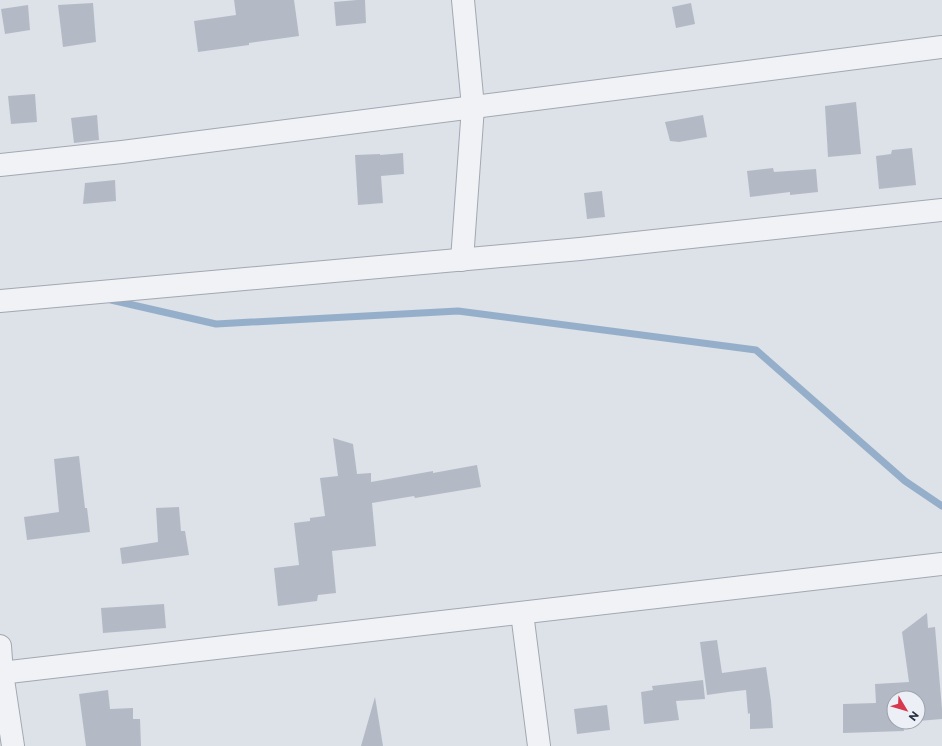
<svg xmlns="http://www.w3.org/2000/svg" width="942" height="746" viewBox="0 0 942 746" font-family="Montserrat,sans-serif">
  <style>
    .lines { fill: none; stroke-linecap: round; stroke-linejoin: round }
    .stream { stroke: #95afcb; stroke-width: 7 }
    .building { fill: #b4bac5 }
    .minor-casing { stroke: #a2a8b2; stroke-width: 24 }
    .minor { stroke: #f0f2f6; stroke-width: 22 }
  </style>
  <rect width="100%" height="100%" fill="#dde1e8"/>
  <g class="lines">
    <path class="stream" d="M111,300l105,24 242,-13 298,39 149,131 37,25"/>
  </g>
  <g class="building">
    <path d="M234,0h60l5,36 -50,7v2l-51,7 -4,-31 42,-6z"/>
    <path d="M357,0h8l1,23 -30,3 -2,-24z"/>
    <path d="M93,3l3,39 -33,5 -5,-42z"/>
    <path d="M691,3l4,21 -19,4 -4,-21z"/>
    <path d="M28,5l2,25 -25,4 -4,-25z"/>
    <path d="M35,94l2,28 -26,2 -3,-28z"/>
    <path d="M856,102l5,52 -33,3 -3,-51z"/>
    <path d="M97,115l2,25 -25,3 -3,-25z"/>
    <path d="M703,115l4,22 -28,5 -9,-1 -5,-19z"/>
    <path d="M912,148l4,37 -37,4 -3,-33 15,-2 1,-4z"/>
    <path d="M403,153l1,21 -23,2 2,27 -25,2 -3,-50 25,-1v1z"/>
    <path d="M773,168l1,4 42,-3 2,23 -28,3v-3l-40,5 -3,-26z"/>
    <path d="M115,180l1,21 -33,3 2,-21z"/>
    <path d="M602,191l3,26 -18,2 -3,-26z"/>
    <path d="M333,438l20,6 4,30 14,-1v9l62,-11v2l44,-8 4,22 -66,11 -1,-2 -42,7 4,43 -44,5 4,42 -18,2 -1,6 -39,5 -4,-38 25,-3 -5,-42 16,-2v-3l15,-2 -5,-38 18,-2z"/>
    <path d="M79,456l6,52h2l3,24 -63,8 -3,-23 35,-5 -5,-53z"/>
    <path d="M179,507l2,24h4l4,24 -67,9 -2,-16 38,-6 -2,-34z"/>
    <path d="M164,604l2,24 -63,5 -2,-25z"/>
    <path d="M927,613l1,15 7,-1 7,82v10l-24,2v-23h-24v24h15h-3l1,4h-4l1,5 -61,2v-29l33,-1 -1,-19 34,-2 -7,-50z"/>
    <path d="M717,640l5,33 44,-6 5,34 2,27 -23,1v-16l-2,1 -2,-24 -18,2 -21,3 -7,-53z"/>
    <path d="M703,680l2,19 -29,2 3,19 -35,4 -3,-32 12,-2 -1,-4z"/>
    <path d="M108,690l2,19 23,-1v11h7l1,27h-55l-7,-52z"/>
    <path d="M375,697l8,49h-22z"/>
    <path d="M607,705l3,25 -33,4 -3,-25z"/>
  </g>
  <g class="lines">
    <defs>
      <g id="minor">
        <path d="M0,165l122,-13 820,-105"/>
        <path d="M462,260l11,-153 -10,-107"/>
        <path d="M0,301l580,-52 362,-39"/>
        <path d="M522,613l17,133"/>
        <path d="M0,646l2,27 11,73"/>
        <path d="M0,673l942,-109"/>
      </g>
    </defs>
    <use href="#minor" class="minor-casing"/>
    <use href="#minor" class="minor"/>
  </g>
  <g transform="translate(906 710) rotate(128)"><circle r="19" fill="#ecf0f6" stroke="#9ca3ad"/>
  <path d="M0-3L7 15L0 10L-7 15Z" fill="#d7384e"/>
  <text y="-6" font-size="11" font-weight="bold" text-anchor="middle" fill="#252f40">N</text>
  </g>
</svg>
